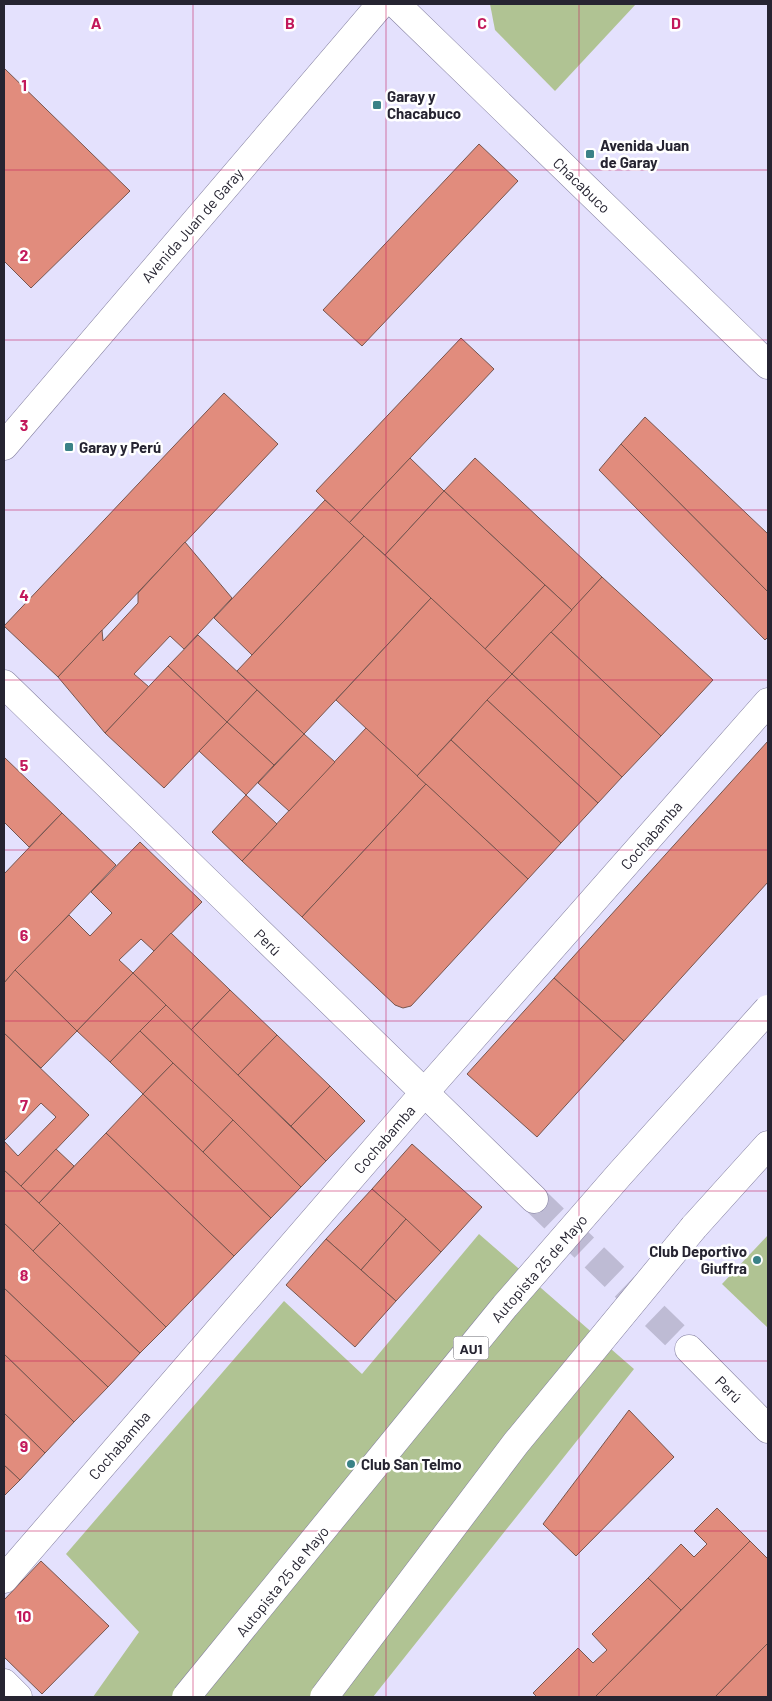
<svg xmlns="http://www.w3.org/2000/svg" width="772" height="1701" viewBox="0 0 772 1701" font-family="Barlow,sans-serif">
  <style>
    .green { fill: #b0c393 }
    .building { fill: #e18c7d; stroke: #77554e }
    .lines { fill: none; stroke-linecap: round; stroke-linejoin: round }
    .minor-tunnel { stroke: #bebbd4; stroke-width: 28; stroke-dasharray: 28 14; stroke-linecap: butt }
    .minor-casing { stroke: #837f9f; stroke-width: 29 }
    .major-casing { stroke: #837f9f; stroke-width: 29 }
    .highway-casing { stroke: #837f9f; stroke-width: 29 }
    .minor { stroke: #fff; stroke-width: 28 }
    .major { stroke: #fff; stroke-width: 28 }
    .highway { stroke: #fff; stroke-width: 28 }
    .highway-bridge-casing { stroke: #837f9f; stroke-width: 29; stroke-linecap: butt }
    .highway-bridge { stroke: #fff; stroke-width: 28 }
    .grid { fill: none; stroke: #c2185b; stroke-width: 1; stroke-opacity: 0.55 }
    .poi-dot { fill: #3a8287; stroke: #fff; stroke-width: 2 }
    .labels { text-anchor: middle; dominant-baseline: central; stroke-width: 5; stroke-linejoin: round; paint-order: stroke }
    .shield { fill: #fff; stroke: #67666f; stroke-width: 1 }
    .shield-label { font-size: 14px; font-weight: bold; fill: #262431 }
    .poi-label { font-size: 15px; font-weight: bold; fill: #262431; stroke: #fff; text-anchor: start }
    .street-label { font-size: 15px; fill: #262431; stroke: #fff }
    .grid-label { font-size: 16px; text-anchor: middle; font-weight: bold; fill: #c2185b; stroke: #fff; stroke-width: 5; stroke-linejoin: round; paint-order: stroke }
  </style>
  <rect width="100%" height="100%" fill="#e4e1fd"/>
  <g class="green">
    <path d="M490,4h146l-81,87 -60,-61z"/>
    <path d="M479,1234l155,135 -261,328h-280l46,-65 -73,-78 218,-253 78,73z"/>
    <path d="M768,1235v93l-46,-44z"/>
  </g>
  <g class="building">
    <path d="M4,68l126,123 -99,97 -27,-27z"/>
    <path d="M479,144l39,37 -156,165 -39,-36z"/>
    <path d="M461,338l33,31 -145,154 -33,-32z"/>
    <path d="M224,393l54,51 -220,233 -54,-51z"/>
    <path d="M645,417l123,117v58l-147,-148z"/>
    <path d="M621,444l147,148v45l-3,3 -166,-170z"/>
    <path d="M410,458l34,33 -59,64 -36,-32z"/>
    <path d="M475,458l127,119 -30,33 -128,-119z"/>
    <path d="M444,491l101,94 -60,64 -100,-94z"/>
    <path d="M325,500l39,36 -112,119 -38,-37z"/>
    <path d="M364,536l67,62 -127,136 -67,-63z"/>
    <path d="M185,542l47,56 -48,51 -14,-13 -36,38 15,13 -44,46 -47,-56 44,-47 1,11 35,-38v-10z"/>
    <path d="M602,577l111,103 -52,56 -110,-104z"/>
    <path d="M545,585l27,25 -60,64 -27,-25z"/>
    <path d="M431,598l81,76 -95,102 -81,-76z"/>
    <path d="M551,632l110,104 -39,41 -110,-103z"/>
    <path d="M198,635l59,55 -30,32 -59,-56z"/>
    <path d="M168,666l59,56 -63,66 -59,-55z"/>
    <path d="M512,674l110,103 -24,26 -111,-103z"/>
    <path d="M257,690l47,44 -30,31 -47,-43z"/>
    <path d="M487,700l111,103 -37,40 -110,-103z"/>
    <path d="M227,722l47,43 -28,30 -47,-44z"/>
    <path d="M366,728l60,56 -124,133 -60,-56z"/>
    <path d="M304,734l31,28 -46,49 -31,-28z"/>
    <path d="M451,740l110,103 -33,36 -111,-103z"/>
    <path d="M768,741v141l-144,159 -70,-63z"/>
    <path d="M4,757l58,56 -33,34 -25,-25z"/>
    <path d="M426,784l102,95 -117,127 -8,2 -8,-3 -93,-88z"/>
    <path d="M246,795l31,29 -35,37 -30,-29z"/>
    <path d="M62,813l54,52 -112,118v-109z"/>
    <path d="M140,842l62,60 -48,49 -13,-12 -22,21 14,13 -56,58 -62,-61 54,-55 21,21 22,-23 -21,-21z"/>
    <path d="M171,933l59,57 -39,40 -58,-57z"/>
    <path d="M15,970l62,61 -36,37 -37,-35v-50z"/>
    <path d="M133,973l33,32 -56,57 -33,-31z"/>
    <path d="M554,978l70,63 -87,96 -70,-63z"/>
    <path d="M230,990l47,45 -39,40 -47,-45z"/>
    <path d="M166,1005l160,156 -25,26 -161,-156z"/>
    <path d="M140,1031l33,32 -30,31 -33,-32z"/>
    <path d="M4,1033l85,82 -68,71 -17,-16v-29l14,15 38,-39 -15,-14 -37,38z"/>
    <path d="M277,1035l53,51 -39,40 -53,-51z"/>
    <path d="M173,1063l60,57 -30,32 -60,-58z"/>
    <path d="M330,1086l35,35 -39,40 -35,-35z"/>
    <path d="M143,1094l128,124 -37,38 -128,-123z"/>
    <path d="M233,1120l68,67 -30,31 -68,-66z"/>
    <path d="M106,1133l128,123 -68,71 -127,-124z"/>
    <path d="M412,1144l70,63 -41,45 -69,-63z"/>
    <path d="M56,1149l18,17 -35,37 -18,-17z"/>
    <path d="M4,1170l56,53 -27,28 -29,-28z"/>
    <path d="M372,1189l34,30 -45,51 -35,-31z"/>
    <path d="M406,1219l35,33 -45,49 -35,-31z"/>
    <path d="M4,1223l136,130 -32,34 -104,-99z"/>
    <path d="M60,1223l106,104 -26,26 -107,-102z"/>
    <path d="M326,1239l70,62 -41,46 -69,-62z"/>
    <path d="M4,1288l104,99 -34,35 -70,-68z"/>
    <path d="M4,1354l70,68 -29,31 -41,-40z"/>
    <path d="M629,1410l45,47 -98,99 -33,-32z"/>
    <path d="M4,1413l41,40 -25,27 -16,-15z"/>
    <path d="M4,1465l16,15 -16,16z"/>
    <path d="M717,1508l33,33 -69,69 -33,-32 33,-34 13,13 13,-13 -13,-13z"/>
    <path d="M750,1541l18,18v84l-53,54h-120z"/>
    <path d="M41,1561l68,65 -67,68 -38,-37v-57z"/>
    <path d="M648,1578l33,32 -86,87h-58l-4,-4 45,-45 15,15 14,-13 -15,-16z"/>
    <path d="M768,1643v54h-53z"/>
  </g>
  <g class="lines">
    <path class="minor-tunnel" d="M534,1199l155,150"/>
    <defs>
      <g id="minor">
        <path d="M396,4l372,361"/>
        <path d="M4,684l530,515"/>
        <path d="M689,1349l79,80"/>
        <path d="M4,1579l420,-486 344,-391"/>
        <path d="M4,1683l14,14"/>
      </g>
      <path id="major" d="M4,446l377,-442"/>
      <path id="highway" d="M694,1227l74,-82"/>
    </defs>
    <use href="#minor" class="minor-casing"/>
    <use href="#major" class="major-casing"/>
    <use href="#highway" class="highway-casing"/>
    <use href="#minor" class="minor"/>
    <use href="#major" class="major"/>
    <use href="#highway" class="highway"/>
    <defs>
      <g id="highway-bridge">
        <path d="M186,1697l319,-391 114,-131 149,-166"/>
        <path d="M324,1697l192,-254 178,-216"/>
      </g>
    </defs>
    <use href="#highway-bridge" class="highway-bridge-casing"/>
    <use href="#highway-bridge" class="highway-bridge"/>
  </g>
  <path class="grid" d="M193,4v1693M386,4v1693M579,4v1693M4,170h764M4,340h764M4,510h764M4,680h764M4,850h764M4,1021h764M4,1191h764M4,1361h764M4,1531h764"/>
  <g class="poi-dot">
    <rect x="372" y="100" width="10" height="10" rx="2.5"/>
    <rect x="585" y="149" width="10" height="10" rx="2.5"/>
    <rect x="64" y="442" width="10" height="10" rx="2.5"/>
    <circle cx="757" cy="1260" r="5"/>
    <circle cx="351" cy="1464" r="5"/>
  </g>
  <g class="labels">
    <rect class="shield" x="453.5" y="1336.5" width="35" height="23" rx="4"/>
    <g class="shield-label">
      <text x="471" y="1348">AU1</text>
    </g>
    <g class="poi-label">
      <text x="387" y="96">Garay y<tspan x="387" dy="17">Chacabuco</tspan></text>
      <text x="600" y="145">Avenida Juan<tspan x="600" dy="17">de Garay</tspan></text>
      <text x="79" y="447">Garay y Perú</text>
      <text x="747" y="1251" text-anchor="end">Club Deportivo<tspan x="747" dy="17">Giuffra</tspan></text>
      <text x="361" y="1464">Club San Telmo</text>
    </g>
    <g class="street-label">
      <text transform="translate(582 185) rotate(44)">Chacabuco</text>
      <text transform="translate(192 225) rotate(-49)">Avenida Juan de Garay</text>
      <text transform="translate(651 835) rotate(-49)">Cochabamba</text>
      <text transform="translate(268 942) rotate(44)">Perú</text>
      <text transform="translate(384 1139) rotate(-49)">Cochabamba</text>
      <text transform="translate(539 1268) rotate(-49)">Autopista 25 de Mayo</text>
      <text transform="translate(729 1389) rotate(45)">Perú</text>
      <text transform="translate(119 1445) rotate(-49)">Cochabamba</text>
      <text transform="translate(282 1581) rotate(-51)">Autopista 25 de Mayo</text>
    </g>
  </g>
  <g class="grid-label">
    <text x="96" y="29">A</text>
    <text x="290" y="29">B</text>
    <text x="482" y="29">C</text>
    <text x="676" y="29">D</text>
    <text x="24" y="91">1</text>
    <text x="24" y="261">2</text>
    <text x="24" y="431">3</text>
    <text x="24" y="601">4</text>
    <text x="24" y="771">5</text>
    <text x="24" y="941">6</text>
    <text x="24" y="1111">7</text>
    <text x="24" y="1281">8</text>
    <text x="24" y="1452">9</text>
    <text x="24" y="1622">10</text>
  </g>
  <rect width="772" height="1701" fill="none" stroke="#262431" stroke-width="10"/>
</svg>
